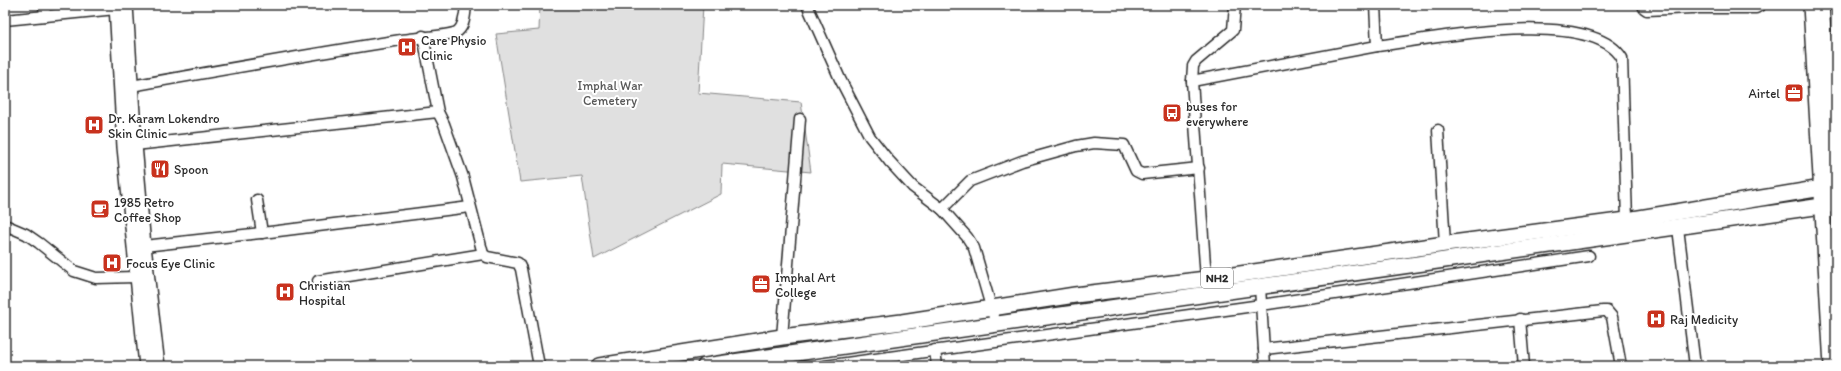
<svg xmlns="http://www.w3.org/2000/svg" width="1841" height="371" viewBox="0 0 1841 371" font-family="Itim,sans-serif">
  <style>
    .green { fill: #e0e0e0; stroke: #868686 }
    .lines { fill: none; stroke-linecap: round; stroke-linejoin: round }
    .minor-casing { stroke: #2b2b2b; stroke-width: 13 }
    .major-casing { stroke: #2b2b2b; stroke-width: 16 }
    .highway-casing { stroke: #2b2b2b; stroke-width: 18 }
    .minor { stroke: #fff; stroke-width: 10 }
    .major { stroke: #fff; stroke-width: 13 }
    .highway { stroke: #fff; stroke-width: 15 }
    .labels { text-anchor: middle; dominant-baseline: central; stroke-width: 4; stroke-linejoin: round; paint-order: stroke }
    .shield { fill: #fff; stroke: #6b6b6b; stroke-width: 1 }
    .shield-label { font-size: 12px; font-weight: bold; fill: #2b2b2b }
    .poi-label { font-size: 13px; fill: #2b2b2b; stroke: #fff; text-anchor: start }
    .park-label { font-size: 13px; fill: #585858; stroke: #fff }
  </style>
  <rect width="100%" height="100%" fill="#fff"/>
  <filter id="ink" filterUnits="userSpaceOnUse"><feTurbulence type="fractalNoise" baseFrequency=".025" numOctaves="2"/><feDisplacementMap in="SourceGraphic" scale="8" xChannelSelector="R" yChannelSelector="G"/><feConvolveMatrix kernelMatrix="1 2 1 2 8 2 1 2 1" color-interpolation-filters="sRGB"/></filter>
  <g filter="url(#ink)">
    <path class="green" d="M540,5h163l-5,88 103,9 10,70 -89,-8 -1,30 -127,65 -12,-83 -62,6 -24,-148 43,-4z"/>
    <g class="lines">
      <defs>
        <g id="minor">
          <path d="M44,5l1,11"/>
          <path d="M807,5l33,74 30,58 19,24 24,26 29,22"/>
          <path d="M1643,5l1,3 3,2 44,-2h65l5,-3"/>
          <path d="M5,20l111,-11"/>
          <path d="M423,36l15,76 6,12 19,53 20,77 4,3 31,6 3,6 18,97"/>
          <path d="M1377,46c52,-7 213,-40 245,12l5,162"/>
          <path d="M1192,81l185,-35 -2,-41"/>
          <path d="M131,86c90,-16 180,-32 270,-46 12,-2 50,-4 57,-9 7,-6 7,-18 8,-26"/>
          <path d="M1438,130l7,114"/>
          <path d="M135,145l303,-33"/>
          <path d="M257,200l5,33"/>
          <path d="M5,225l21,9 13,9 35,28 22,7 40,-1"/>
          <path d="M1678,228l17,138"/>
          <path d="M144,246l126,-14 200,-25"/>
          <path d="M1206,279l-14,-198 1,-15 3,-5 37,-31 2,-25"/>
          <path d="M318,281l165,-27"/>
          <path d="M1260,287l5,79"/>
          <path d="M1520,319l4,47"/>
          <path d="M996,324l-22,-76 -7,-11 -25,-28 28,-28 52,-20 54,-15 18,-3 30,2 12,26 6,3 57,-6"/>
          <path d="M782,337l18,-218"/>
          <path d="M1264,349l339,-38h4l5,6 9,49"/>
          <path d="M935,350l2,16"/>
          <path d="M825,366l436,-61 328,-49"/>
        </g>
        <g id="major">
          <path d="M116,5l8,142 22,219"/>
          <path d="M126,5l9,140 9,101 14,120"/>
        </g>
        <g id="highway">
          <path d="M1811,5l21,361"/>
          <path d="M1821,5l15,192"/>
          <path d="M599,366l183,-29 120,-15 173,-27 131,-16 239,-35 182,-24 195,-32 13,-1"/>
          <path d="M705,366l1131,-162"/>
        </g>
      </defs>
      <use href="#minor" class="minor-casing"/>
      <use href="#major" class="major-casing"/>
      <use href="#highway" class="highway-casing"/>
      <use href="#minor" class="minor"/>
      <use href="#major" class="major"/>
      <use href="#highway" class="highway"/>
    </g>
  </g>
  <defs>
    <symbol id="hospital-square" viewBox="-11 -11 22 22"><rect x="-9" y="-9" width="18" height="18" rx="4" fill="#c8321e" stroke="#fff"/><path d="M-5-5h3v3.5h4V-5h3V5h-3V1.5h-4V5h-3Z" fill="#fff"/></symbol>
    <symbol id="office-square" viewBox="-11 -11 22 22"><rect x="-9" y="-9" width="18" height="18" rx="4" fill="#c8321e" stroke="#fff"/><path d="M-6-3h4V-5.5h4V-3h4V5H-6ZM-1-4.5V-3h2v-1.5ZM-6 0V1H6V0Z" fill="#fff"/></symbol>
    <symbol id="bus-square" viewBox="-11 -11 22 22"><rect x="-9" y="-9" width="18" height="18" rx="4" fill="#c8321e" stroke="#fff"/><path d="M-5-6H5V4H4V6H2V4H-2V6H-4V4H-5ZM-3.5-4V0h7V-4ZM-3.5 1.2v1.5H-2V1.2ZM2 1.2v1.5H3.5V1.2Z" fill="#fff"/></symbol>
    <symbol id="restaurant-square" viewBox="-11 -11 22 22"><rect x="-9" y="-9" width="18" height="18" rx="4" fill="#c8321e" stroke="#fff"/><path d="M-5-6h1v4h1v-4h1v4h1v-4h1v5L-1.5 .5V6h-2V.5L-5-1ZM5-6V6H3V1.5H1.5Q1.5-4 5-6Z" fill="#fff"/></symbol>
    <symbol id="cafe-square" viewBox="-11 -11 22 22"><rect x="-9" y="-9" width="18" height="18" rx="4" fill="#c8321e" stroke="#fff"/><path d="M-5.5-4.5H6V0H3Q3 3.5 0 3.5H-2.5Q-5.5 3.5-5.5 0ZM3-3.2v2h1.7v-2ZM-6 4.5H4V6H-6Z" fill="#fff"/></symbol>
  </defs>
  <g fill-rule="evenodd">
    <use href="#hospital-square" x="396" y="36" width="22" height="22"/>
    <use href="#office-square" x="1783" y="82" width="22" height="22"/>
    <use href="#bus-square" x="1161" y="102" width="22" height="22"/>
    <use href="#hospital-square" x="83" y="114" width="22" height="22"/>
    <use href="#restaurant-square" x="149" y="158" width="22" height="22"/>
    <use href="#cafe-square" x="89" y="198" width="22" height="22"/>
    <use href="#hospital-square" x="101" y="252" width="22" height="22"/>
    <use href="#office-square" x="750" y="273" width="22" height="22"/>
    <use href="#hospital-square" x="274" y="281" width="22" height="22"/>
    <use href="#hospital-square" x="1645" y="308" width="22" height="22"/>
  </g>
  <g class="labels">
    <rect class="shield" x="1201" y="268" width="32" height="20" rx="3"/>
    <g class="shield-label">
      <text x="1217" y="278">NH2</text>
    </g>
    <g class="poi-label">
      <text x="421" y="40">Care Physio<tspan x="421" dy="15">Clinic</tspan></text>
      <text x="1780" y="93" text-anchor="end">Airtel</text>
      <text x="1186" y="106">buses for<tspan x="1186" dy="15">everywhere</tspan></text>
      <text x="108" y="118">Dr. Karam Lokendro<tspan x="108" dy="15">Skin Clinic</tspan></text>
      <text x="174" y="169">Spoon</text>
      <text x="114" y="202">1985 Retro<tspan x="114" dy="15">Coffee Shop</tspan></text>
      <text x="126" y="263">Focus Eye Clinic</text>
      <text x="775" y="277">Imphal Art<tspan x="775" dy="15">College</tspan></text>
      <text x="299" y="285">Christian<tspan x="299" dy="15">Hospital</tspan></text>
      <text x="1670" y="319">Raj Medicity</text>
    </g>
    <g class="park-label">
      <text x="610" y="85">Imphal War<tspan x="610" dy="15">Cemetery</tspan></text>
    </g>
  </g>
  <rect width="1841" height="371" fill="none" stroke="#fff" stroke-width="20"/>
  <rect x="10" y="10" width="1821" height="351" fill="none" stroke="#2b2b2b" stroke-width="1.5" filter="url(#ink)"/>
</svg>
